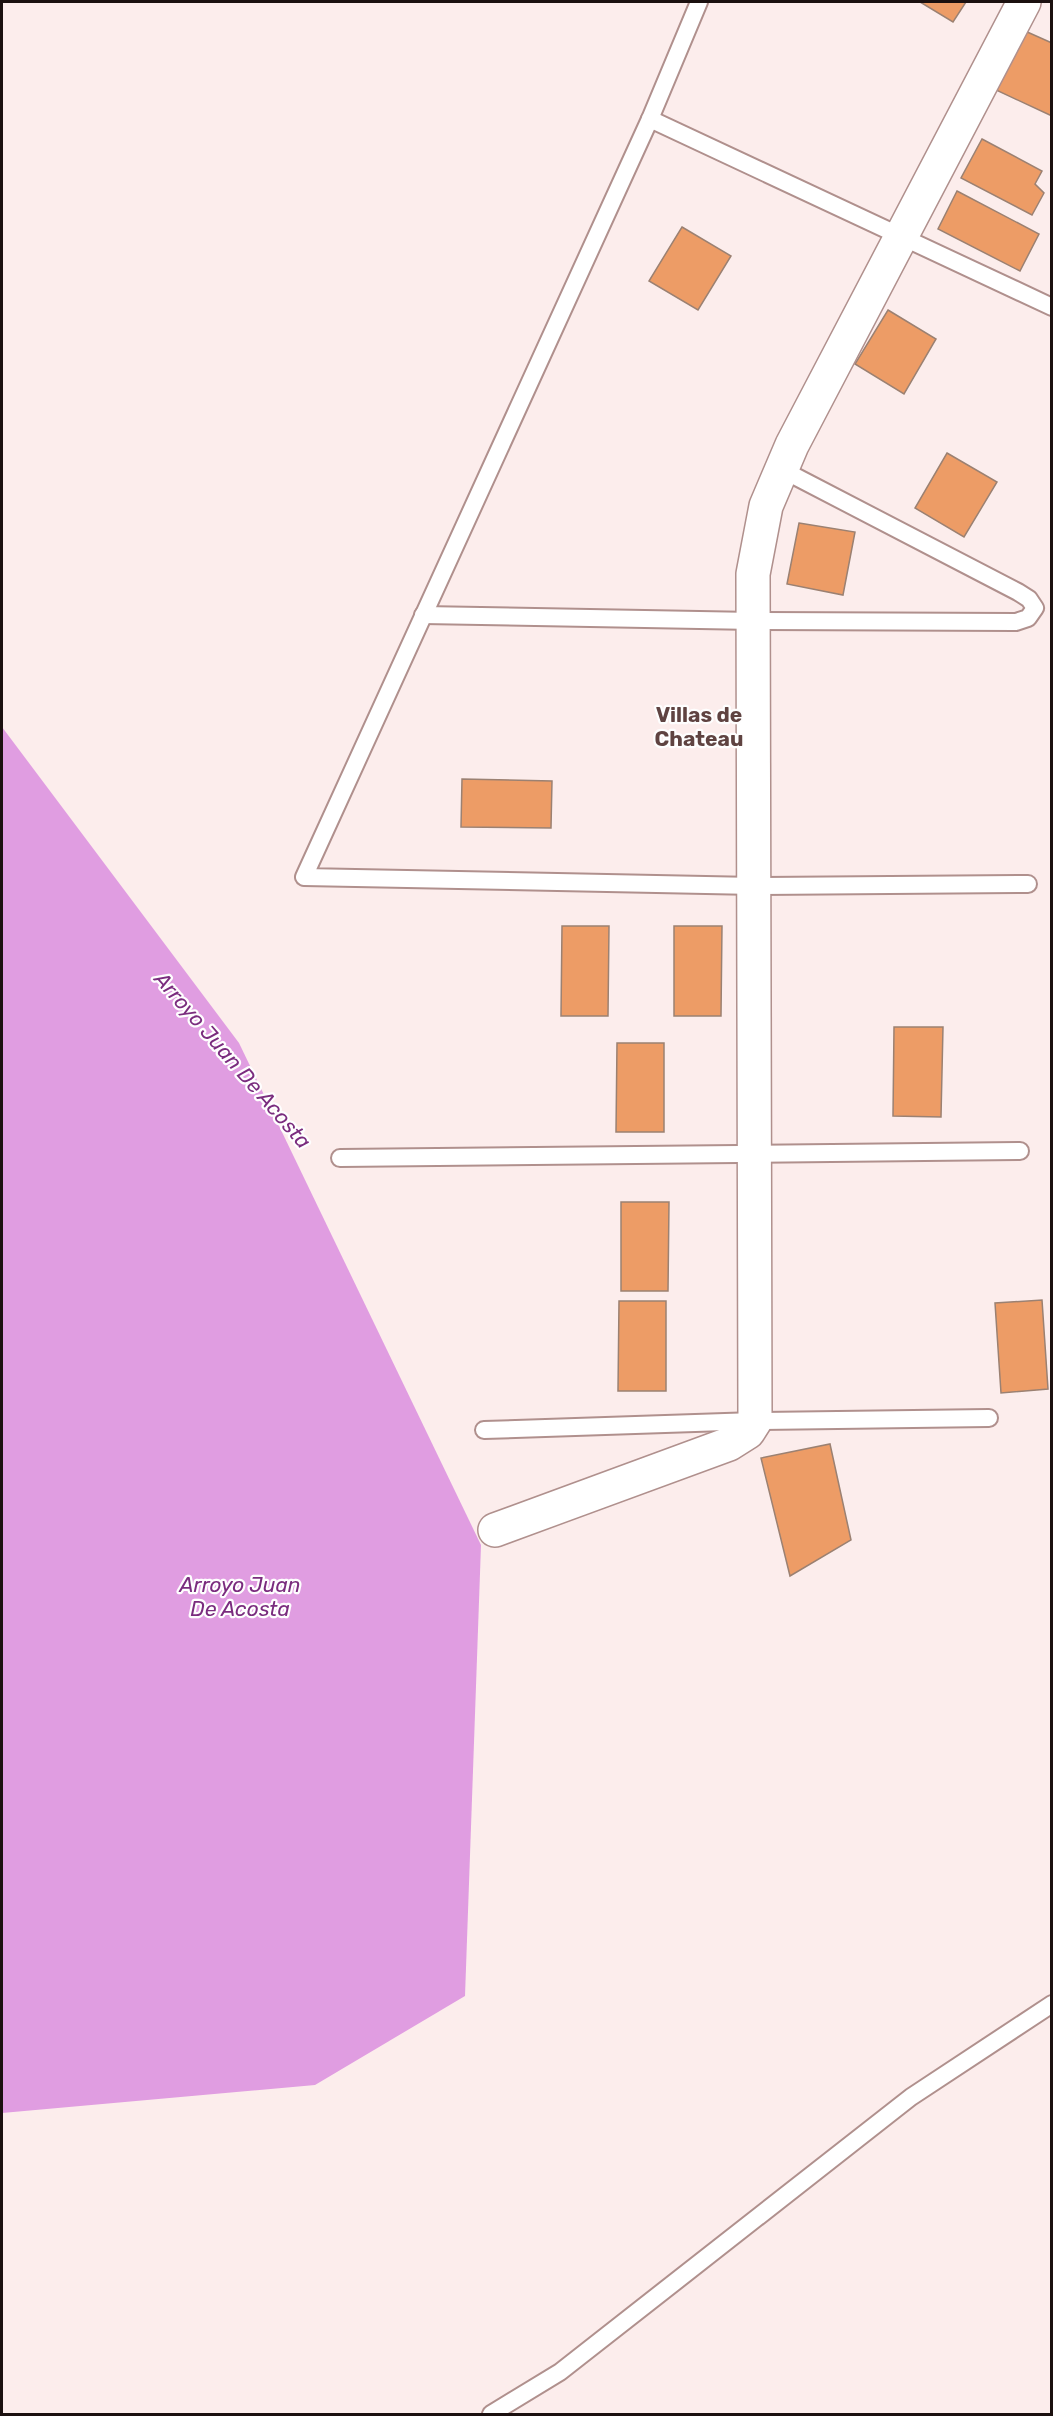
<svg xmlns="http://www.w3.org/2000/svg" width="1053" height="2416" viewBox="0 0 1053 2416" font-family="Rubik,sans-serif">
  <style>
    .water { fill: #e09de1 }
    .building { fill: #ed9c66; stroke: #9b8172; stroke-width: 1.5 }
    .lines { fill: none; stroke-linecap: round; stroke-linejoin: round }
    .service-casing { stroke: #b0908d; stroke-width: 20 }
    .minor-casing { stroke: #b0908d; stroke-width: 36 }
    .service { stroke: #fff; stroke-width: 16 }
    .minor { stroke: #fff; stroke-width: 33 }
    .labels { text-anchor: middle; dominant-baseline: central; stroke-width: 4.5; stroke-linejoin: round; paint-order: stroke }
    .neighbourhood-label { font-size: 21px; font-weight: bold; fill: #5f4341; stroke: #fefefe }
    .water-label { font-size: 21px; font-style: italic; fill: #7a2c7e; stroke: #fefefe }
  </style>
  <rect width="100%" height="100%" fill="#fcedec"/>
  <path class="water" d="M2,727l237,316 242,502 -16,451 -150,89 -313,28z"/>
  <g class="building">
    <path d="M920,2h46l-13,20z"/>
    <path d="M1025,31l27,12v73l-56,-26z"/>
    <path d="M982,139l60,32 -7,13 9,9 -12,22 -71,-37z"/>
    <path d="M957,191l82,43 -19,37 -82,-42z"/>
    <path d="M682,227l49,29 -33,54 -49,-29z"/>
    <path d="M888,310l48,29 -32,55 -49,-30z"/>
    <path d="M947,453l50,29 -33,55 -49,-29z"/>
    <path d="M799,523l56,9 -12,63 -56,-11z"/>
    <path d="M462,779l90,2 -1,47 -90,-1z"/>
    <path d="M562,926h47l-1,90h-47z"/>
    <path d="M674,926h48l-1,90h-47z"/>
    <path d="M894,1027h49l-2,90 -48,-1z"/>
    <path d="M617,1043h47v89h-48z"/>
    <path d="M621,1202h48l-1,89h-47z"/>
    <path d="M1042,1300l6,89 -47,4 -6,-90z"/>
    <path d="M619,1301h47v90h-48z"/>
    <path d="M830,1444l21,96 -61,36 -29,-118z"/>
  </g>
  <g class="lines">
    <defs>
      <g id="service">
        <path d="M699,2l-49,117 -346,758 451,9 273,-2"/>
        <path d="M650,119l402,188"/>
        <path d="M423,615l331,6 262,1 12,-4 7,-10 -6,-9 -11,-7 -237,-123"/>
        <path d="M340,1158l680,-7"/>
        <path d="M484,1430l271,-9 234,-3"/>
        <path d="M491,2414l69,-42 351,-275 141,-93"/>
      </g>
      <path id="minor" d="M495,1530l234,-86 19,-12 7,-11 -2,-847 13,-68 26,-61 232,-443"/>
    </defs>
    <use href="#service" class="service-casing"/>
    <use href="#minor" class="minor-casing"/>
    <use href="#service" class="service"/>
    <use href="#minor" class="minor"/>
  </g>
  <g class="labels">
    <g class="neighbourhood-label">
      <text x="699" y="714">Villas de<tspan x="699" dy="24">Chateau</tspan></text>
    </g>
    <g class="water-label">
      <text transform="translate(233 1060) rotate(49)">Arroyo Juan De Acosta</text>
      <text x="240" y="1584">Arroyo Juan<tspan x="240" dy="24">De Acosta</tspan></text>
    </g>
  </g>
  <rect width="1053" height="2416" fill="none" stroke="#1b100f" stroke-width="6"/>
</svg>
